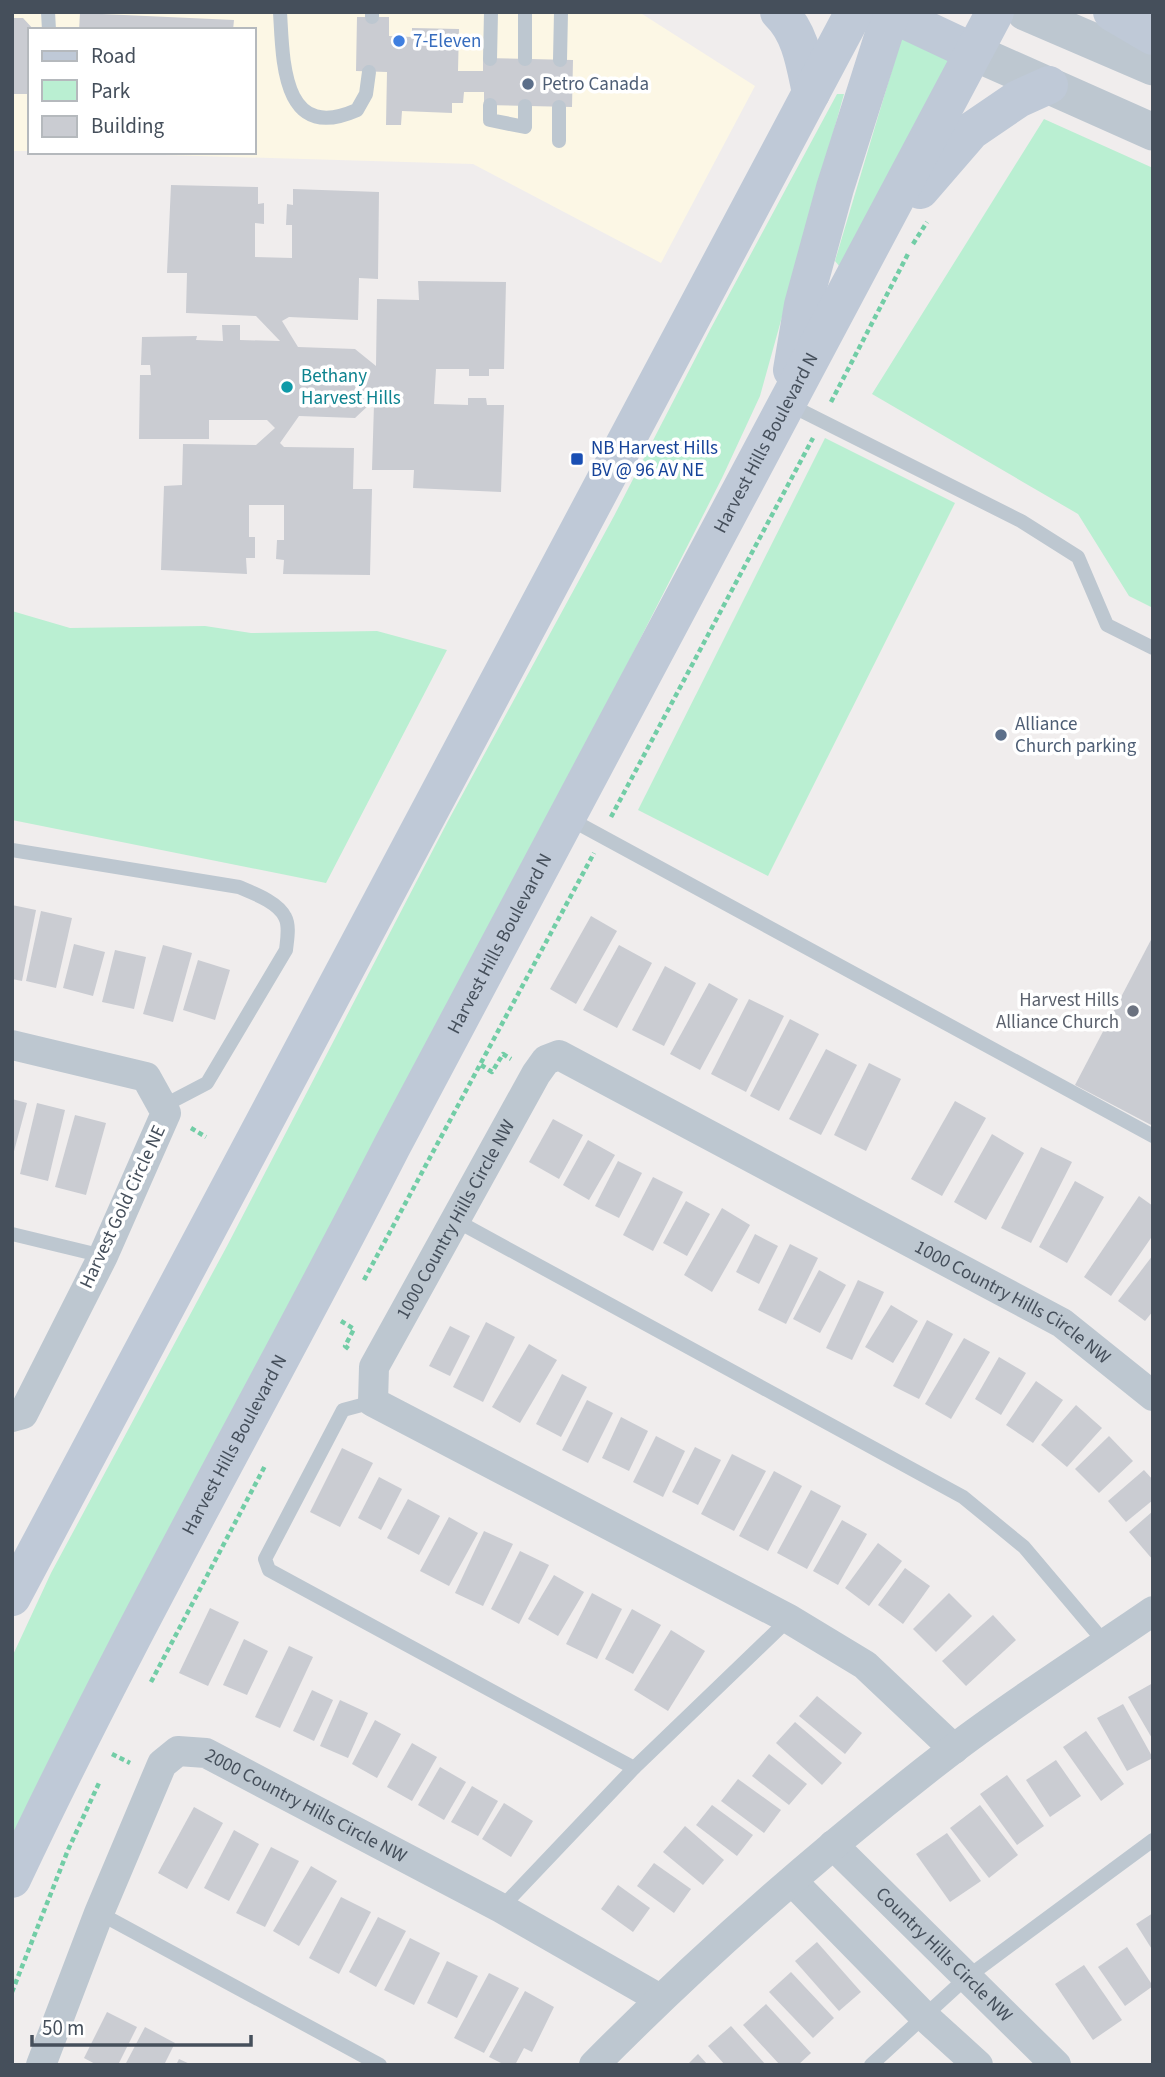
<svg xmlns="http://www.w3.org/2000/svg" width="1165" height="2077" viewBox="0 0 1165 2077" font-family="'Source Sans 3',sans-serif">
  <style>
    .commercial { fill: #fcf7e5 }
    .green { fill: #baefd2 }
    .building { fill: #caccd2 }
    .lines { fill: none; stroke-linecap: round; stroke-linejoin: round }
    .path { stroke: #72cda6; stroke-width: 4.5; stroke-dasharray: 5 3.5; stroke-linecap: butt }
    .service { stroke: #bdc7d0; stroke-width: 14 }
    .minor { stroke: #bdc7d0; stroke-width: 30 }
    .tertiary { stroke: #bdc7d0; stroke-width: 37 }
    .secondary { stroke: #bfc9d7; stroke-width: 38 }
    .shop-dot { fill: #3f7fe0; stroke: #fff; stroke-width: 2.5 }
    .service-dot { fill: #5c6f8a; stroke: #fff; stroke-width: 2.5 }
    .culture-dot { fill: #0f9aa8; stroke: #fff; stroke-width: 2.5 }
    .transit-dot { fill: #1a4fb4; stroke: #fff; stroke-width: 2.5 }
    .worship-dot { fill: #6b7280; stroke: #fff; stroke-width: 2.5 }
    .labels { text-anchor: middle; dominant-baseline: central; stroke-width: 7; stroke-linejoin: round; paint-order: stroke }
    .shop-label { font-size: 19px; fill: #366cbe; stroke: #fff; text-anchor: start }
    .service-label { font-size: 19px; fill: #4e5e75; stroke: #fff; text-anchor: start }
    .culture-label { font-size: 19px; fill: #0d838f; stroke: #fff; text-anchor: start }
    .street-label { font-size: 19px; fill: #454f5b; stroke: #fff }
    .transit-label { font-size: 19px; fill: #164399; stroke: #fff; text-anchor: start }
    .worship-label { font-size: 19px; fill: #5b616d; stroke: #fff; text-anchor: end }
  </style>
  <rect width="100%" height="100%" fill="#f0eded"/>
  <path class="commercial" d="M12,12h627l116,74 -94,177 -188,-99 -409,-12h190v-122h-224v121h-18z"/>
  <g class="green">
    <path d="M903,33l49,26 -112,208 -5,-6z"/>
    <path d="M837,94h7l-84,302 -38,82 -272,535 -438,829v-185l39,-84 176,-327 221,-425 166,-305 97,-188z"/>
    <path d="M1044,119l109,49v440l-24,-12 -51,-82 -206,-120z"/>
    <path d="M825,438l130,65 -187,373 -130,-66z"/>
    <path d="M12,611l58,17 135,-2 46,7 126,-2 70,19 -121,233 -314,-63z"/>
  </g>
  <g class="building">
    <path d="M80,13l154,7 -1,10h-154z"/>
    <path d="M357,17h32v19l23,1v-9l47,1 -1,42h25v-13l90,2 -1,47 -88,-2v-13h-20l-1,11h-11v10l-50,-2 -1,14h-15l1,-53 -31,-1z"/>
    <path d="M12,18h11l11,12h-4v64h-18z"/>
    <path d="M171,185l87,2v17l6,-1v21l-9,-1v34l37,1v-33h-6l1,-21 6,1v-16l86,3 -1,87 -19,-1 -1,42 -69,-3 -7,4 16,26 57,2 21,17 1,-67 42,1 -1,-19 88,1 -2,87h-15v7h-20v-7h-33l-2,35 34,1v-7h18l1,7h17l-3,87 -88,-4 1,-18h-42l2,-66 -3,-1 -16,15 -56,-2 -19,27 4,4 70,1 -1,41h19l-2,86 -87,-1 1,-14 -8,-1 1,-19h7v-35h-35v32h6v21h-9l1,16 -86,-4 3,-84 18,-1 1,-41 73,1 19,-17 -8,-8h-58v19h-70l1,-64h11l-1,-10h-9l1,-28 55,-1 -1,4 27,1 -1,-16h18v15l40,1 -24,-25 -70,-3 1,-40h-20z"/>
    <path d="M12,905l24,5 -14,71 -10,-2z"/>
    <path d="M41,911l31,7 -16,70 -30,-7z"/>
    <path d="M591,916l26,15 -41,73 -26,-15z"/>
    <path d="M1153,936v190l-78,-41z"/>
    <path d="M74,944l31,8 -12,44 -30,-8z"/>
    <path d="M163,945l29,8 -19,69 -30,-8z"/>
    <path d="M619,945l33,18 -35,65 -34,-18z"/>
    <path d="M115,950l31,7 -12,52 -32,-7z"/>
    <path d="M198,960l32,10 -15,50 -32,-10z"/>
    <path d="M665,966l31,17 -32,63 -32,-16z"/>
    <path d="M709,983l29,16 -38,71 -30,-16z"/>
    <path d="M749,999l35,17 -38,76 -35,-18z"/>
    <path d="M790,1019l29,15 -40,77 -29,-15z"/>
    <path d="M826,1049l31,16 -36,70 -32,-16z"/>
    <path d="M869,1063l32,16 -35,72 -32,-16z"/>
    <path d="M12,1099l15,4 -14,52h-1z"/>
    <path d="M955,1101l31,17 -44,78 -31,-17z"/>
    <path d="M37,1103l28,7 -17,71 -28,-7z"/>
    <path d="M75,1115l31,8 -20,72 -31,-8z"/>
    <path d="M553,1119l30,16 -24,44 -30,-17z"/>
    <path d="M992,1134l32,19 -38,67 -32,-18z"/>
    <path d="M588,1140l27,15 -26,45 -26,-15z"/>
    <path d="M1041,1147l31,15 -41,81 -30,-15z"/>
    <path d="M618,1161l24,12 -23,45 -24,-12z"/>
    <path d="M653,1177l30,15 -30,59 -30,-16z"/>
    <path d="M1075,1181l29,16 -37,66 -28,-16z"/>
    <path d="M1139,1196l14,10v29l-42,61 -27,-19z"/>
    <path d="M686,1201l24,13 -23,42 -24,-13z"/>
    <path d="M722,1208l28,17 -38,67 -28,-17z"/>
    <path d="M755,1234l23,12 -19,38 -23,-12z"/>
    <path d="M790,1244l28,14 -32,66 -28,-14z"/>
    <path d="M1153,1255v56l-8,10 -27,-20z"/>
    <path d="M819,1270l27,15 -26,48 -27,-14z"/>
    <path d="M858,1280l26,12 -32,68 -26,-12z"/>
    <path d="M891,1305l27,16 -25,42 -28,-16z"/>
    <path d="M927,1320l26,14 -34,65 -26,-13z"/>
    <path d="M486,1322l29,15 -32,65 -30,-15z"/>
    <path d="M450,1326l20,10 -20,40 -21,-10z"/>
    <path d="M964,1338l26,14 -39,67 -26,-15z"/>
    <path d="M529,1344l28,16 -37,63 -28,-16z"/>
    <path d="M999,1357l27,16 -25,42 -26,-16z"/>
    <path d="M562,1374l25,13 -26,50 -25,-13z"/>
    <path d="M1036,1381l27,19 -30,43 -27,-18z"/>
    <path d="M587,1400l26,13 -25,50 -26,-13z"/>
    <path d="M1076,1405l26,23 -35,39 -26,-22z"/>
    <path d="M621,1417l27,14 -19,40 -27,-13z"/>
    <path d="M656,1436l29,15 -22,46 -30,-15z"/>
    <path d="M1109,1436l24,25 -34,32 -24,-24z"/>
    <path d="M695,1447l26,13 -23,45 -26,-13z"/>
    <path d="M342,1448l31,15 -33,64 -30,-15z"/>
    <path d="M732,1454l34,17 -32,60 -33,-17z"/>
    <path d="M1144,1470l9,10v20l-27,22 -18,-21z"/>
    <path d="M774,1471l28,15 -34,65 -29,-15z"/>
    <path d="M379,1477l23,12 -21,41 -23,-12z"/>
    <path d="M811,1490l30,16 -34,63 -30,-16z"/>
    <path d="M408,1499l32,17 -21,39 -32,-17z"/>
    <path d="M1153,1511v49l-24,-28z"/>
    <path d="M449,1517l29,16 -29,53 -29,-15z"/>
    <path d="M842,1520l25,14 -29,51 -25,-14z"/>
    <path d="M484,1531l29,13 -30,62 -28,-13z"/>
    <path d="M878,1543l24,18 -33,45 -24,-18z"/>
    <path d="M520,1551l29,14 -30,59 -28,-15z"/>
    <path d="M905,1568l25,18 -27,38 -25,-19z"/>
    <path d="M554,1575l30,17 -26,44 -30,-17z"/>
    <path d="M592,1593l30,16 -25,50 -31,-15z"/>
    <path d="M949,1593l23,23 -36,36 -23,-23z"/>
    <path d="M210,1608l29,14 -31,64 -29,-13z"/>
    <path d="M632,1609l29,16 -28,49 -28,-15z"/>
    <path d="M993,1615l23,25 -50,46 -24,-25z"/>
    <path d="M671,1630l34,21 -37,60 -34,-21z"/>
    <path d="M244,1639l24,12 -21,44 -24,-10z"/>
    <path d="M289,1646l24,11 -33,71 -25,-11z"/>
    <path d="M1153,1683v57l-25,-43z"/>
    <path d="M312,1690l21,10 -19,41 -21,-10z"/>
    <path d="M817,1696l45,37 -17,21 -46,-38z"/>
    <path d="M340,1700l28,13 -20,45 -28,-12z"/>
    <path d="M1123,1704l30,54 -26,13 -30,-53z"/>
    <path d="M375,1720l26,14 -24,44 -25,-14z"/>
    <path d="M795,1722l47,41 -20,22 -46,-42z"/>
    <path d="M1086,1731l38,53 -23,17 -38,-54z"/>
    <path d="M412,1743l25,14 -25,44 -25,-14z"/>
    <path d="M769,1754l38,30 -18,21 -37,-29z"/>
    <path d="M1056,1760l25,36 -31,21 -24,-37z"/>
    <path d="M440,1767l26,15 -22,38 -26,-15z"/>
    <path d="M1007,1775l37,51 -27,19 -37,-51z"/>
    <path d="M738,1779l43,31 -17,23 -43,-32z"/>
    <path d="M472,1786l26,15 -20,35 -27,-14z"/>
    <path d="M504,1803l29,18 -22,36 -29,-18z"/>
    <path d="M712,1805l41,30 -16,21 -41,-31z"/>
    <path d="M980,1805l38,50 -29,23 -39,-50z"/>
    <path d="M194,1807l29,16 -36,66 -29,-16z"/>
    <path d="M685,1826l39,34 -21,25 -40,-33z"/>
    <path d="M234,1830l25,14 -30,57 -25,-13z"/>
    <path d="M947,1833l34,48 -31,21 -34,-48z"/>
    <path d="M271,1847l28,14 -34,66 -29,-14z"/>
    <path d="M654,1863l37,26 -17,24 -37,-27z"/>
    <path d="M311,1866l26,15 -38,65 -26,-15z"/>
    <path d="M618,1885l32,23 -17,24 -32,-23z"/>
    <path d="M341,1897l30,15 -32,62 -30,-16z"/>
    <path d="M1153,1913v38l-17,-27z"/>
    <path d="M378,1917l28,14 -30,56 -27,-15z"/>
    <path d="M410,1938l30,15 -26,52 -30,-15z"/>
    <path d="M817,1942l44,50 -22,19 -44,-50z"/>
    <path d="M1127,1947l26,39 -28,20 -27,-39z"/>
    <path d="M447,1961l31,15 -21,42 -30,-15z"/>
    <path d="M1084,1965l38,55 -29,20 -38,-56z"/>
    <path d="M791,1972l43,46 -21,20 -44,-46z"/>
    <path d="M489,1973l30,15 -35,65 -30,-15z"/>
    <path d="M525,1991l29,16 -22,45 -8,-4 -9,17h-10l-16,-8z"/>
    <path d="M766,2004l45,49 -13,12h-18l-37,-40z"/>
    <path d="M107,2012l30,15 -19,38h-21l-13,-7z"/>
    <path d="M731,2026l35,39h-41l-17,-19z"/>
    <path d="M145,2027l30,16 -11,22h-39z"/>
    <path d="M698,2054l10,11h-21z"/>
    <path d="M179,2059l13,6h-16z"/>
  </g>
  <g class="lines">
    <g class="path">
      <path d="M913,244l14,-22"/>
      <path d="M831,402l78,-150"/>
      <path d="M611,817l202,-379"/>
      <path d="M481,1065l11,7 11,-18 8,5"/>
      <path d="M191,1128l15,9"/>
      <path d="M364,1280l230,-427"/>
      <path d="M341,1321l13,8 -9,17 5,4"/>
      <path d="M151,1682l115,-218"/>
      <path d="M112,1754l18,9"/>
      <path d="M12,1992l56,-142 31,-67"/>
    </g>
    <g class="service">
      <path d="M48,12l1,18"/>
      <path d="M280,12c3,50 2,131 77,98l9,-16 3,-22"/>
      <path d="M525,12v47"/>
      <path d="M372,17v-5"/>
      <path d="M490,59l1,-47"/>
      <path d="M560,60l1,-48"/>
      <path d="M490,105v15l35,7v-21"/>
      <path d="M559,141v-34"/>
      <path d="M788,404l233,117 57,36 29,68 46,23"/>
      <path d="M568,818l585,318"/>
      <path d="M12,850l227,37c14,6 39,15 46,30 5,9 2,23 1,33l-79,133 -44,23"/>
      <path d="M455,1220l508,277 61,50 82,97"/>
      <path d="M12,1234l91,22"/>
      <path d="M373,1402l-30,8 -78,149 4,11 365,198"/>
      <path d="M501,1908l133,-140 155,-149"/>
      <path d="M99,1913l281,152"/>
      <path d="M871,2065l95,-87 187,-138"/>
    </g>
    <g class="minor">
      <path d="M12,1045l134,32 20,36 -63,143 -80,158 -11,3"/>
      <path id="s1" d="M954,1749l-89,-84 -76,-46 -416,-217 1,-35 162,-293 10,-14 13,-5 503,268 91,73"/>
      <path id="s2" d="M833,1845l223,220"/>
      <path d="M792,1881l132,135 54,49"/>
      <path id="s3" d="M41,2065l58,-152 63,-149 16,-13 28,2 295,155 159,91"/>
      <path d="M594,2065c112,-113 232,-218 358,-315 64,-49 134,-93 201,-139"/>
    </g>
    <g class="tertiary">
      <path d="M1025,12l128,55"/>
      <path d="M973,52l180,80"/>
    </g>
    <g class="secondary">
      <path d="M779,12c22,21 26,53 32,81"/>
      <path d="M888,12l85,40"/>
      <path d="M1112,12l41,24"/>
      <path d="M920,190l51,-59 47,-32 31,-14"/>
      <path d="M792,370l11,-65 32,-117 56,-176"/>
      <path d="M12,1597l842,-1585"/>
      <path id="s4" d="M12,1879c117,-249 255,-488 380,-733l603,-1134"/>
    </g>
  </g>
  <circle class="shop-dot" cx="399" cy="41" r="7"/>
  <g class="service-dot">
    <circle cx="528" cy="84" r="7"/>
    <circle cx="1001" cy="735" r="7"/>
  </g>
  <circle class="culture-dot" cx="287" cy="387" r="7"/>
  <rect class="transit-dot" x="570" y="452" width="14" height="14" rx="3.5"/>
  <circle class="worship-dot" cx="1133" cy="1011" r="7"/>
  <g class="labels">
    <g class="shop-label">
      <text x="413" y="41">7-Eleven</text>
    </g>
    <g class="service-label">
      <text x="542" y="84">Petro Canada</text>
      <text x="1015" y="724">Alliance<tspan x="1015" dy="22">Church parking</tspan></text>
    </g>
    <g class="culture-label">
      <text x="301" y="376">Bethany<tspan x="301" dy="22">Harvest Hills</tspan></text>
    </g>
    <g class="street-label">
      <text stroke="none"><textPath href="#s4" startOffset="1622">Harvest Hills Boulevard N</textPath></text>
      <text stroke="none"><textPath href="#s4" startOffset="1055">Harvest Hills Boulevard N</textPath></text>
      <text transform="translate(123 1207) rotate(-65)">Harvest Gold Circle NE</text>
      <text stroke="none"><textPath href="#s1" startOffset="884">1000 Country Hills Circle NW</textPath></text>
      <text stroke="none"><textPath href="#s1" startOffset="1598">1000 Country Hills Circle NW</textPath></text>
      <text stroke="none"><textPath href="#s4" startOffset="488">Harvest Hills Boulevard N</textPath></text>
      <text stroke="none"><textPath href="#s3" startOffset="486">2000 Country Hills Circle NW</textPath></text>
      <text stroke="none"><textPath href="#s2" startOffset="156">Country Hills Circle NW</textPath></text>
    </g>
    <g class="transit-label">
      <text x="591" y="448">NB Harvest Hills<tspan x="591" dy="22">BV @ 96 AV NE</tspan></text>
    </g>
    <g class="worship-label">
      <text x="1119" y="1000">Harvest Hills<tspan x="1119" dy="22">Alliance Church</tspan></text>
    </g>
  </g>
  <rect width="1165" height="2077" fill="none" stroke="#454f5b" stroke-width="28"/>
  <rect x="28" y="28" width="228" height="126" fill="#ffffff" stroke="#b5b9bd" stroke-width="2"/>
  <rect x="42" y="51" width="35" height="10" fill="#bfc9d7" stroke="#b5b9bd" stroke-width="2"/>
  <text x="91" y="63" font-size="21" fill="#454f5b">Road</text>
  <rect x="42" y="80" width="35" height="21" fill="#baefd2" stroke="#b5b9bd" stroke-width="2"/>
  <text x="91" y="98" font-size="21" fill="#454f5b">Park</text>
  <rect x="42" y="116" width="35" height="21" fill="#caccd2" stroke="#b5b9bd" stroke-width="2"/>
  <text x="91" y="133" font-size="21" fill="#454f5b">Building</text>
  <path d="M32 2035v10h219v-10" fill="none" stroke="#454f5b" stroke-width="3.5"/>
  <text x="42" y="2035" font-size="21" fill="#454f5b" stroke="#ffffff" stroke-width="5" paint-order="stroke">50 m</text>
</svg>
